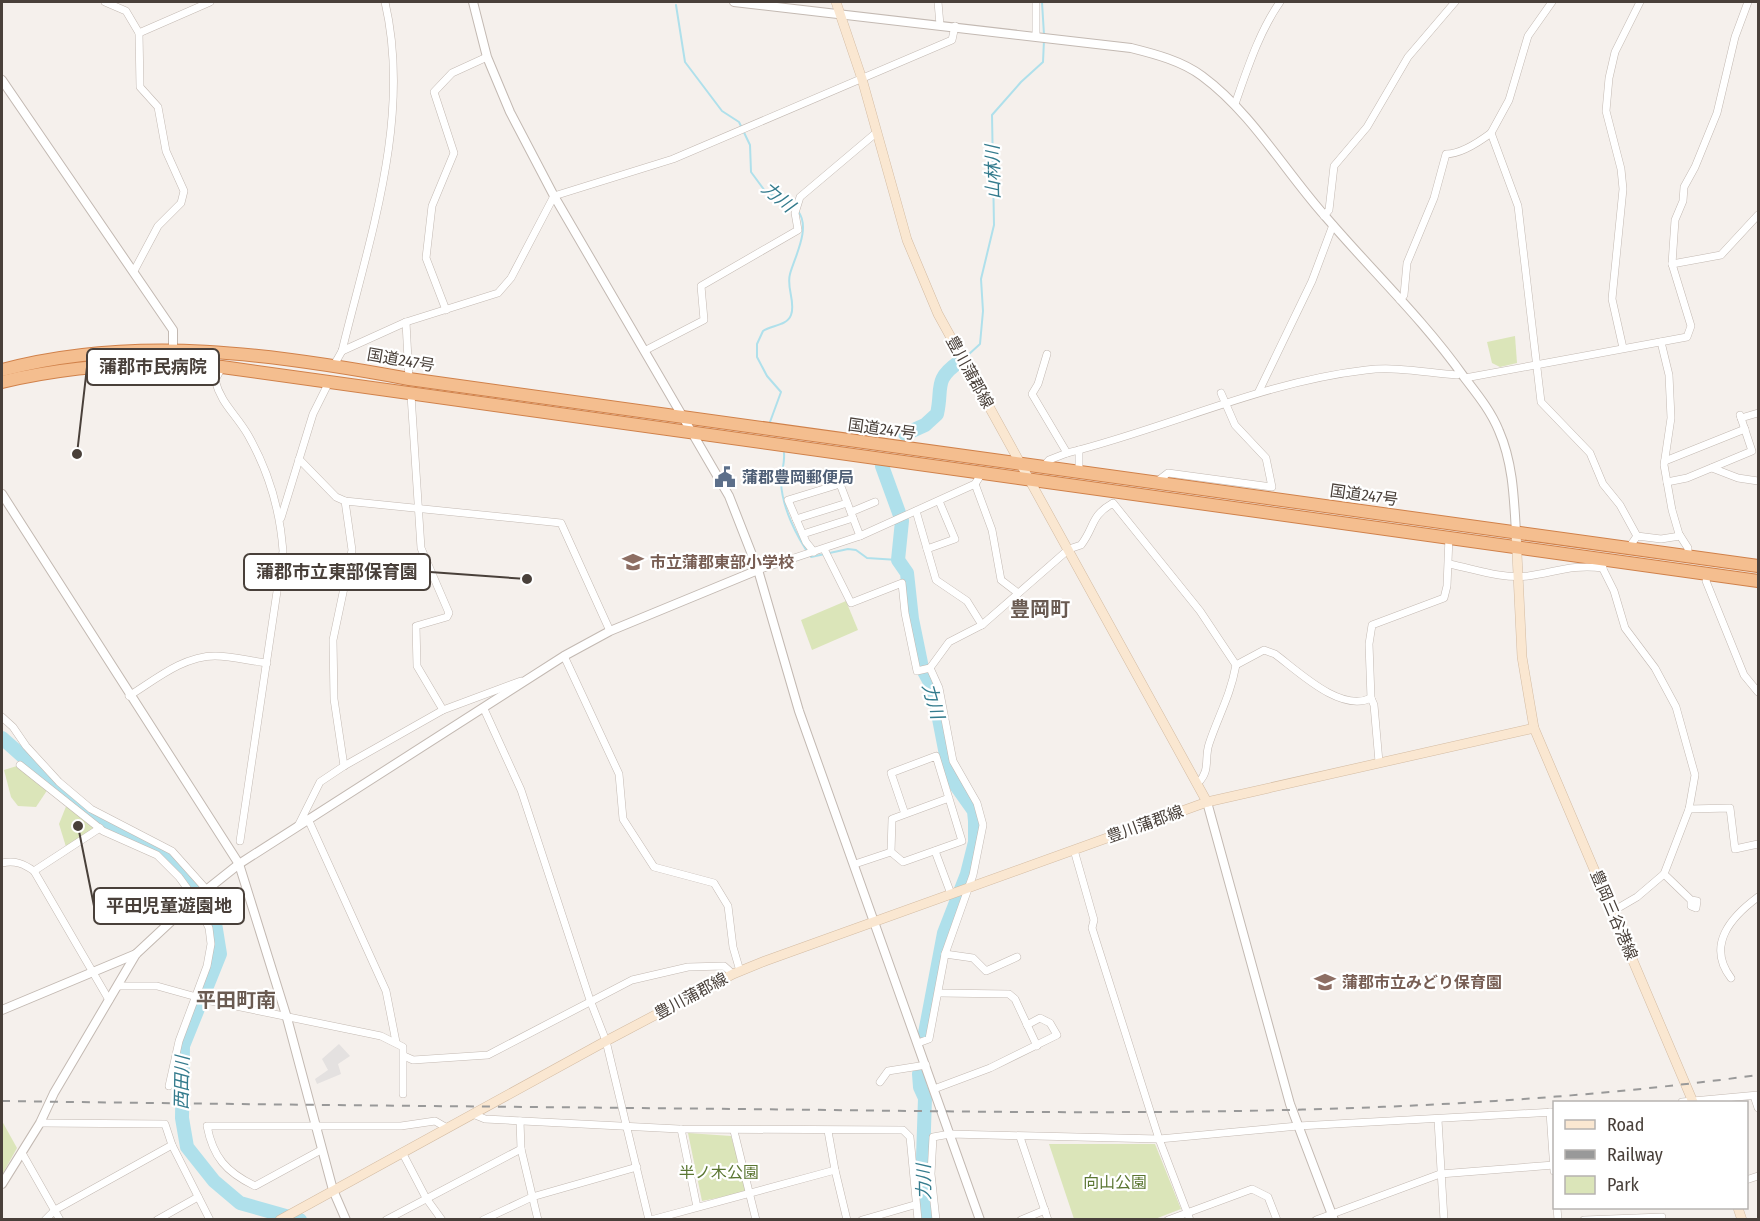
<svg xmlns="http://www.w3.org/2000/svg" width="1760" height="1221" viewBox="0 0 1760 1221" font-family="'Fira Sans Condensed','Noto Sans JP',sans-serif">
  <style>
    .green { fill: #dbe5b9 }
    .parking { fill: #e4e1e0 }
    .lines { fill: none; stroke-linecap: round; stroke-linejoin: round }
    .stream { stroke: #afe0eb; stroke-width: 2 }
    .river { stroke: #afe0eb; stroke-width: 14 }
    .minor-casing { stroke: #c3b9b2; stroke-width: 8 }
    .tertiary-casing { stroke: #c3b9b2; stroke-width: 10 }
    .secondary-casing { stroke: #d3bba2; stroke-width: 10 }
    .trunk-casing { stroke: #d0814a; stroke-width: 14 }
    .minor { stroke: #fff; stroke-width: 7 }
    .tertiary { stroke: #fff; stroke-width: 8 }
    .secondary { stroke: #fae7d1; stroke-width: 9 }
    .trunk { stroke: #f4be8f; stroke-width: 12 }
    .rail { stroke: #999; stroke-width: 2; stroke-dasharray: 8 8; stroke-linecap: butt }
    .labels { text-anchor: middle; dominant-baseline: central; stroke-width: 4.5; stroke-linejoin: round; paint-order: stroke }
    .street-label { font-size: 16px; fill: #49403a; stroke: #fff }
    .service-label { font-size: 16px; font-weight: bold; fill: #4e5e75; stroke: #fff; text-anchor: start }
    .education-label { font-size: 16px; font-weight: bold; fill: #785e54; stroke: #fff; text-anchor: start }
    .park-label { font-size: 16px; fill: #5b7632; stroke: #fff }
    .water-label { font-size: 18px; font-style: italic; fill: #337b8d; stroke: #fff }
    .quarter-label { font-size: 20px; font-weight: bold; fill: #6a5b52; stroke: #fff }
    .leader { fill: none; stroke: #49403a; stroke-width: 2 }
    .callout-dot { fill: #49403a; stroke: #fff; stroke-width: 2 }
    .callout { fill: #fff; stroke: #49403a; stroke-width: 2 }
    .callout-label { font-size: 18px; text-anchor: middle; font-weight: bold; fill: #49403a }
  </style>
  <rect width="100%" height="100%" fill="#f5f0ec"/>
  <g class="green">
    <path d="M1515,336l2,27 -17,4 -8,-4 -5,-21z"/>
    <path d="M846,601l12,29 -46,20 -11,-30z"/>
    <path d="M20,765l28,24 -12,18 -18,-1 -7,-9 -7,-27z"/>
    <path d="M67,804l33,24 -33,22 -8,-26z"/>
    <path d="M2,1121l15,27 -15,27z"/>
    <path d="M688,1133l43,3 16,56 -45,9z"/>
    <path d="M1049,1144h106l26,65 -26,10h-81z"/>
  </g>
  <path class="parking" d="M339,1044l11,12 -12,8 3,10 -24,10 -2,-5 13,-9 -6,-11z"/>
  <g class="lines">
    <g class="stream">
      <path d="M1042,2l2,33"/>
      <path d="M676,5l9,57 37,49 17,11 11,23 1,27 14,19 29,16"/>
      <path d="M968,355l12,-11 3,-33 -2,-32 13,-54 -2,-110 29,-33 22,-20 1,-22"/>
      <path d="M770,422l11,-30 -14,-16 -10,-19v-13l6,-13c8,-6 24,-5 28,-16 5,-13 -5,-27 -1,-41 5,-18 21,-46 8,-63"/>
      <path d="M784,453c1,10 -3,19 -3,29 1,26 16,55 30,75l37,-8 8,1 11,8 31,2"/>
    </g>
    <g class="river">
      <path d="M905,434l20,-9 12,-11c6,-26 -4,-34 22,-52"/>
      <path d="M882,466l20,55 -4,39 9,13 5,46 10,49 11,20 15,77 9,22 17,24 1,10v21l-8,32 -23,59 -19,100"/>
      <path d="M2,738l88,78 69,34 33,32 23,41 5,31 -37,92 -1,72 5,29 27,34 26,22 60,17"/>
      <path d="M919,1074l1,13 5,11 -3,90 4,32"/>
    </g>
    <defs>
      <g id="minor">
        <path d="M105,2l21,9 13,22 1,54 18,20 8,44 18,40 -3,12 -23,23 -24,45"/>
        <path d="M938,2l2,23"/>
        <path d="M1552,2l-24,34 -19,64 -18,33 27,73 23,196 49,51 13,31 17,21 17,31"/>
        <path d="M139,33l71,-31"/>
        <path d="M1036,36v-34"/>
        <path d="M1235,104c12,-34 24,-72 45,-102"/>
        <path d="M1324,216l5,-6 5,-44 33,-39 41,-70 47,-55"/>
        <path d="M1672,264l49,-9 37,-40"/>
        <path d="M1400,300l4,-5 3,-32 27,-65 12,-44c15,0 33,-12 45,-21"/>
        <path d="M446,310l-20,-52 6,-52 22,-53 -20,-61 18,-19 35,-16"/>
        <path d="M406,322l3,57"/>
        <path d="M1661,342l8,33 2,43 -7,47 8,45 7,24 9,14v9"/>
        <path d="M1623,348l-11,-49 11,-110 -2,-20 -15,-58 3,-33 6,-26 25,-50"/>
        <path d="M646,350l58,-30 -3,-34 97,-56 -3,-17 5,-16 77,-65"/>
        <path d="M342,351l64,-29 92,-29 13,-15 43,-82 119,-37 279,-119 3,-14"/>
        <path d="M1047,354l-9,30 -6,10 35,59"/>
        <path d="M334,365l8,-14c27,-112 70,-233 43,-349"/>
        <path d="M222,367l-7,13c6,24 21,34 33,55 21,37 32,74 35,116l-43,290"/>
        <path d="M1465,378l222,-41 4,-11 -19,-62 3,-44 8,-19 1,-14 11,-20 22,-54 18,-76 13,-35"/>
        <path d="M1259,391l53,-110 21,-56"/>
        <path d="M411,395l10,153 28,65 -2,4 -31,9 1,40 26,44"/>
        <path d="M1741,418l17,-5"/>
        <path d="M1079,450v22"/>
        <path d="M299,459l37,38 9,4 216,22 49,108"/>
        <path d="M1665,461l80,-32"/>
        <path d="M1043,467l6,-7 18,-7c101,-25 195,-71 299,-83 30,-4 62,3 91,5l3,-3"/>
        <path d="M1712,468l26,10 20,3"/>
        <path d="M1667,482l20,-4 65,-27 -12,-36"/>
        <path d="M1155,483l13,-10 104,14 -6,-29 -31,-33 -14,-32"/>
        <path d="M975,484l17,46 9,50 17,13"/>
        <path d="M916,511l20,69 31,21 15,24"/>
        <path d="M851,512l24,-10"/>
        <path d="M281,518l32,-104 16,-32"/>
        <path d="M796,519l51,-16"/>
        <path d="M803,534l50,-16"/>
        <path d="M824,549l27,54 51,-20 3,30 12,58 13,-3 9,20 14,73 24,42 6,22 -10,50 -28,79 -16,85 -11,4"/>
        <path d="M927,549l28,-10 -16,-38"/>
        <path d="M1628,549l9,-13 24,3 19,-3"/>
        <path d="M814,552l-8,-10 -18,-42 52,-16 20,52"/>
        <path d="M1598,559l16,32 11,37 30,40 21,39 19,68 -6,34 -25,65 -27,23 -24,14"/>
        <path d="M1449,564c26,5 52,15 79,12 28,-4 45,-12 75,-8"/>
        <path d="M758,570l102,-34 115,-52 7,-11"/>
        <path d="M1708,575l-2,6 38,94 14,17"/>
        <path d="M564,656l55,118 4,45 31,48 60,16 14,23 5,41 7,24"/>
        <path d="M1236,665l28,-15 11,4c24,18 66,59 96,44"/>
        <path d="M930,668l19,-26 33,-17 87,-76 12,-4c14,-18 9,-29 32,-42l87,108 36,54c-6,32 -17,49 -27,79 -5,15 2,26 -11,39"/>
        <path d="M129,696c26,-16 54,-40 86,-40 17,0 35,5 52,7"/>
        <path d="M484,709l37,81 69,210 16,41 43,179"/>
        <path d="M2,717l11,10 13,19 33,36 32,27 81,42 34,38"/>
        <path d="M1379,762l-5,-57 -3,-7 -2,-54 3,-19 72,-27 3,-12 2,-49"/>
        <path d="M20,765l83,66 54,24 22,22 16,22 14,29 2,16 -4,22 -28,75 -10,45"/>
        <path d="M344,766l-10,-67 -1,-59 19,-90 -7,-49"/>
        <path d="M1689,809l41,-1 5,41 23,-5"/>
        <path d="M905,814l-14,-41 45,-17 26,85 -59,21 -12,-10 1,-33 57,-21"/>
        <path d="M308,819l78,172 10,51"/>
        <path d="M298,826l22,-44 24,-16 99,-56 78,-29"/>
        <path d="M1074,850l20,70 -2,8 67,211 31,81"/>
        <path d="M935,851l16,43"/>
        <path d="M2,863c13,-3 22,1 32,8l75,129"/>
        <path d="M855,864l36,-12"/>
        <path d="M34,871l66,-43"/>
        <path d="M1664,874l27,26 6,1 -1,7 -5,-2v-6"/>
        <path d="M945,954l28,4 13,13 31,-14"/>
        <path d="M1731,978c-25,-33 0,-61 27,-81"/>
        <path d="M118,986h39l54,15 170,35 22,11v47"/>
        <path d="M940,993l69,1 6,5 22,47"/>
        <path d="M404,1056l9,4 75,-5 144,-75 56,-13 36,-1 9,8"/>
        <path d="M880,1082l8,-11 38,-6"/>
        <path d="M934,1089l56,-21 67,-33 -7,-12 -10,-5 -13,7"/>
        <path d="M1754,1096l4,12"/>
        <path d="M1682,1102l76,-7"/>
        <path d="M1550,1112l4,59"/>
        <path d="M473,1114l12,5 194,10 224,1 7,7 8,83"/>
        <path d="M1438,1120l6,100"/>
        <path d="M520,1121l1,28 17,71"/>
        <path d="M40,1123l125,1 7,21 38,75"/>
        <path d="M681,1129l16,78"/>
        <path d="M734,1131l22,89"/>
        <path d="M1020,1137l28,83"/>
        <path d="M321,1150l-66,36c-29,-14 -42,-29 -48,-60h194l34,-5 12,7"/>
        <path d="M402,1152l24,46 16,22"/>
        <path d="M22,1153l38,67"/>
        <path d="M835,1170l12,50"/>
        <path d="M1746,1180l12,-4"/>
        <path d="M1557,1208l1,12"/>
        <path d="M45,1220l10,-10 117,-65"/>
        <path d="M157,1220l41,-23"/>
        <path d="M386,1220l135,-71"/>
        <path d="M483,1220l49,-23 105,-30"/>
        <path d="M651,1220l184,-50 -7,-39"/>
        <path d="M862,1220l52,-15"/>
        <path d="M936,1220l-5,-46 2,-37 17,-3 209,5 139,-13 256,-14"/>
        <path d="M1021,1220l24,-10"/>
        <path d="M1168,1220l84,-31 16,8 9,23"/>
        <path d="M1316,1220l124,-46 114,-9"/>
        <path d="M1584,1220l78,-3"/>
      </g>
      <g id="tertiary">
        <path d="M473,2l14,55 23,55 44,84 175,300 29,74 41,141 181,509"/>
        <path d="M734,2l397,46c24,6 51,13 71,28 50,37 82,94 123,140 46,54 98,103 139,161 13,17 27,34 35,54 14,32 15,67 17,102"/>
        <path d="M2,80l171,250v33"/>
        <path d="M2,494l237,370 48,154 46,172 13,30"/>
        <path d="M1207,802l83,302 44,116"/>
        <path d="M2,1010l134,-56"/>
        <path d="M2,1184l38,-61 14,-30 82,-139 59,-55 44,-35 325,-208 46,-25 148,-61"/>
      </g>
      <g id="secondary">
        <path d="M836,2l26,77 45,161 31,74 269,488"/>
        <path d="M1516,533l6,124 12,71 159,374"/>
        <path d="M1738,1208l4,12"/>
        <path d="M280,1220l326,-179 127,-67 32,-13 442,-159 327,-74"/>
      </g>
      <g id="trunk">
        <path d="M2,370c135,-36 272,-16 407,9l1349,187"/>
        <path d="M2,382c72,-17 146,-21 220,-15l1536,214"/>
      </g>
    </defs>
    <use href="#minor" class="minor-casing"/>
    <use href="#tertiary" class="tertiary-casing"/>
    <use href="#secondary" class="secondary-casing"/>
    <use href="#trunk" class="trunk-casing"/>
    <use href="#minor" class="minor"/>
    <use href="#tertiary" class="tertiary"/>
    <use href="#secondary" class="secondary"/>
    <use href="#trunk" class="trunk"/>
    <path class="rail" d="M2,1101c276,4 553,6 830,9 310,4 619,7 926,-35"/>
  </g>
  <defs>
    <symbol id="civic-bare" viewBox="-9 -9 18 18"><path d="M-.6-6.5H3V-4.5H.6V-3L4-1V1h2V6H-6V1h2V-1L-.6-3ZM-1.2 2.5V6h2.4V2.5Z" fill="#5c6f8a" stroke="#fff" stroke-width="2.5" paint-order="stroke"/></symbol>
    <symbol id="school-bare" viewBox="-9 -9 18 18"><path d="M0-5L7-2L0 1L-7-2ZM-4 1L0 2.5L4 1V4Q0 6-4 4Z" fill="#8d6e63" stroke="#fff" stroke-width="2.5" paint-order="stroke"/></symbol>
  </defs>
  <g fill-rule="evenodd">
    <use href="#civic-bare" x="710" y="462" width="30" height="30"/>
    <use href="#school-bare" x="618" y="547" width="30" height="30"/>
    <use href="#school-bare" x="1310" y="967" width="30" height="30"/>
  </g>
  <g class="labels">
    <g class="street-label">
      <text transform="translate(401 360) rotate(10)">国道247号</text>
      <text transform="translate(970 372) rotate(61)">豊川蒲郡線</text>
      <text transform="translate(882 429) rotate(8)">国道247号</text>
      <text transform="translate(1364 495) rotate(8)">国道247号</text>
      <text transform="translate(1145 824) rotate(-20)">豊川蒲郡線</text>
      <text transform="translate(1614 915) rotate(67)">豊岡三谷港線</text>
      <text transform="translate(691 996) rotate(-28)">豊川蒲郡線</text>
    </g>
    <g class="service-label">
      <text x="742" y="477">蒲郡豊岡郵便局</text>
    </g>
    <g class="education-label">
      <text x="650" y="562">市立蒲郡東部小学校</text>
      <text x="1342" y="982">蒲郡市立みどり保育園</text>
    </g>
    <g class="park-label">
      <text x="719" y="1172">半ノ木公園</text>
      <text x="1115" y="1182">向山公園</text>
    </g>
    <g class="water-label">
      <text transform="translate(993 172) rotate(-91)">山林川</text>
      <text transform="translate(778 197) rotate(40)">力川</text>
      <text transform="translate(933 701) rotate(74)">力川</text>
      <text transform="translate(182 1083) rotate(-89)">西田川</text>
      <text transform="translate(924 1182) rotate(-91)">力川</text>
    </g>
    <g class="quarter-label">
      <text x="1040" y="609">豊岡町</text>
      <text x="236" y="1000">平田町南</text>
    </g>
  </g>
  <path class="leader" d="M77 454L87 367M527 579L430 572M78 826L94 906"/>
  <g class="callout-dot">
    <circle cx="77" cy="454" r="6"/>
    <circle cx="527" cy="579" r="6"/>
    <circle cx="78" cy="826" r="6"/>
  </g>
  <g class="callout">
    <rect x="87" y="349" width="132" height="36" rx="6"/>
    <rect x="244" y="554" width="186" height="36" rx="6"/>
    <rect x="94" y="888" width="150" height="36" rx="6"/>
  </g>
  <g class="callout-label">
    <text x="153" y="373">蒲郡市民病院</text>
    <text x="337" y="578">蒲郡市立東部保育園</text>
    <text x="169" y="912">平田児童遊園地</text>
  </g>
  <rect width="1760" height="1221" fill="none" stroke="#49403a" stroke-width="6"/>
  <rect x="1553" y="1101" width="195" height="108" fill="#ffffff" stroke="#b6b3b0" stroke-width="1.5"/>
  <rect x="1565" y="1120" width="30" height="9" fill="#fae7d1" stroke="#b6b3b0" stroke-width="1.5"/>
  <text x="1607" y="1131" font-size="18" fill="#49403a">Road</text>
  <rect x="1565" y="1150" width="30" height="9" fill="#999999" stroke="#b6b3b0" stroke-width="1.5"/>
  <text x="1607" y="1161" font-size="18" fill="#49403a">Railway</text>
  <rect x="1565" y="1176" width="30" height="18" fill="#dbe5b9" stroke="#b6b3b0" stroke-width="1.5"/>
  <text x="1607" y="1191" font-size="18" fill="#49403a">Park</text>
</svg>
